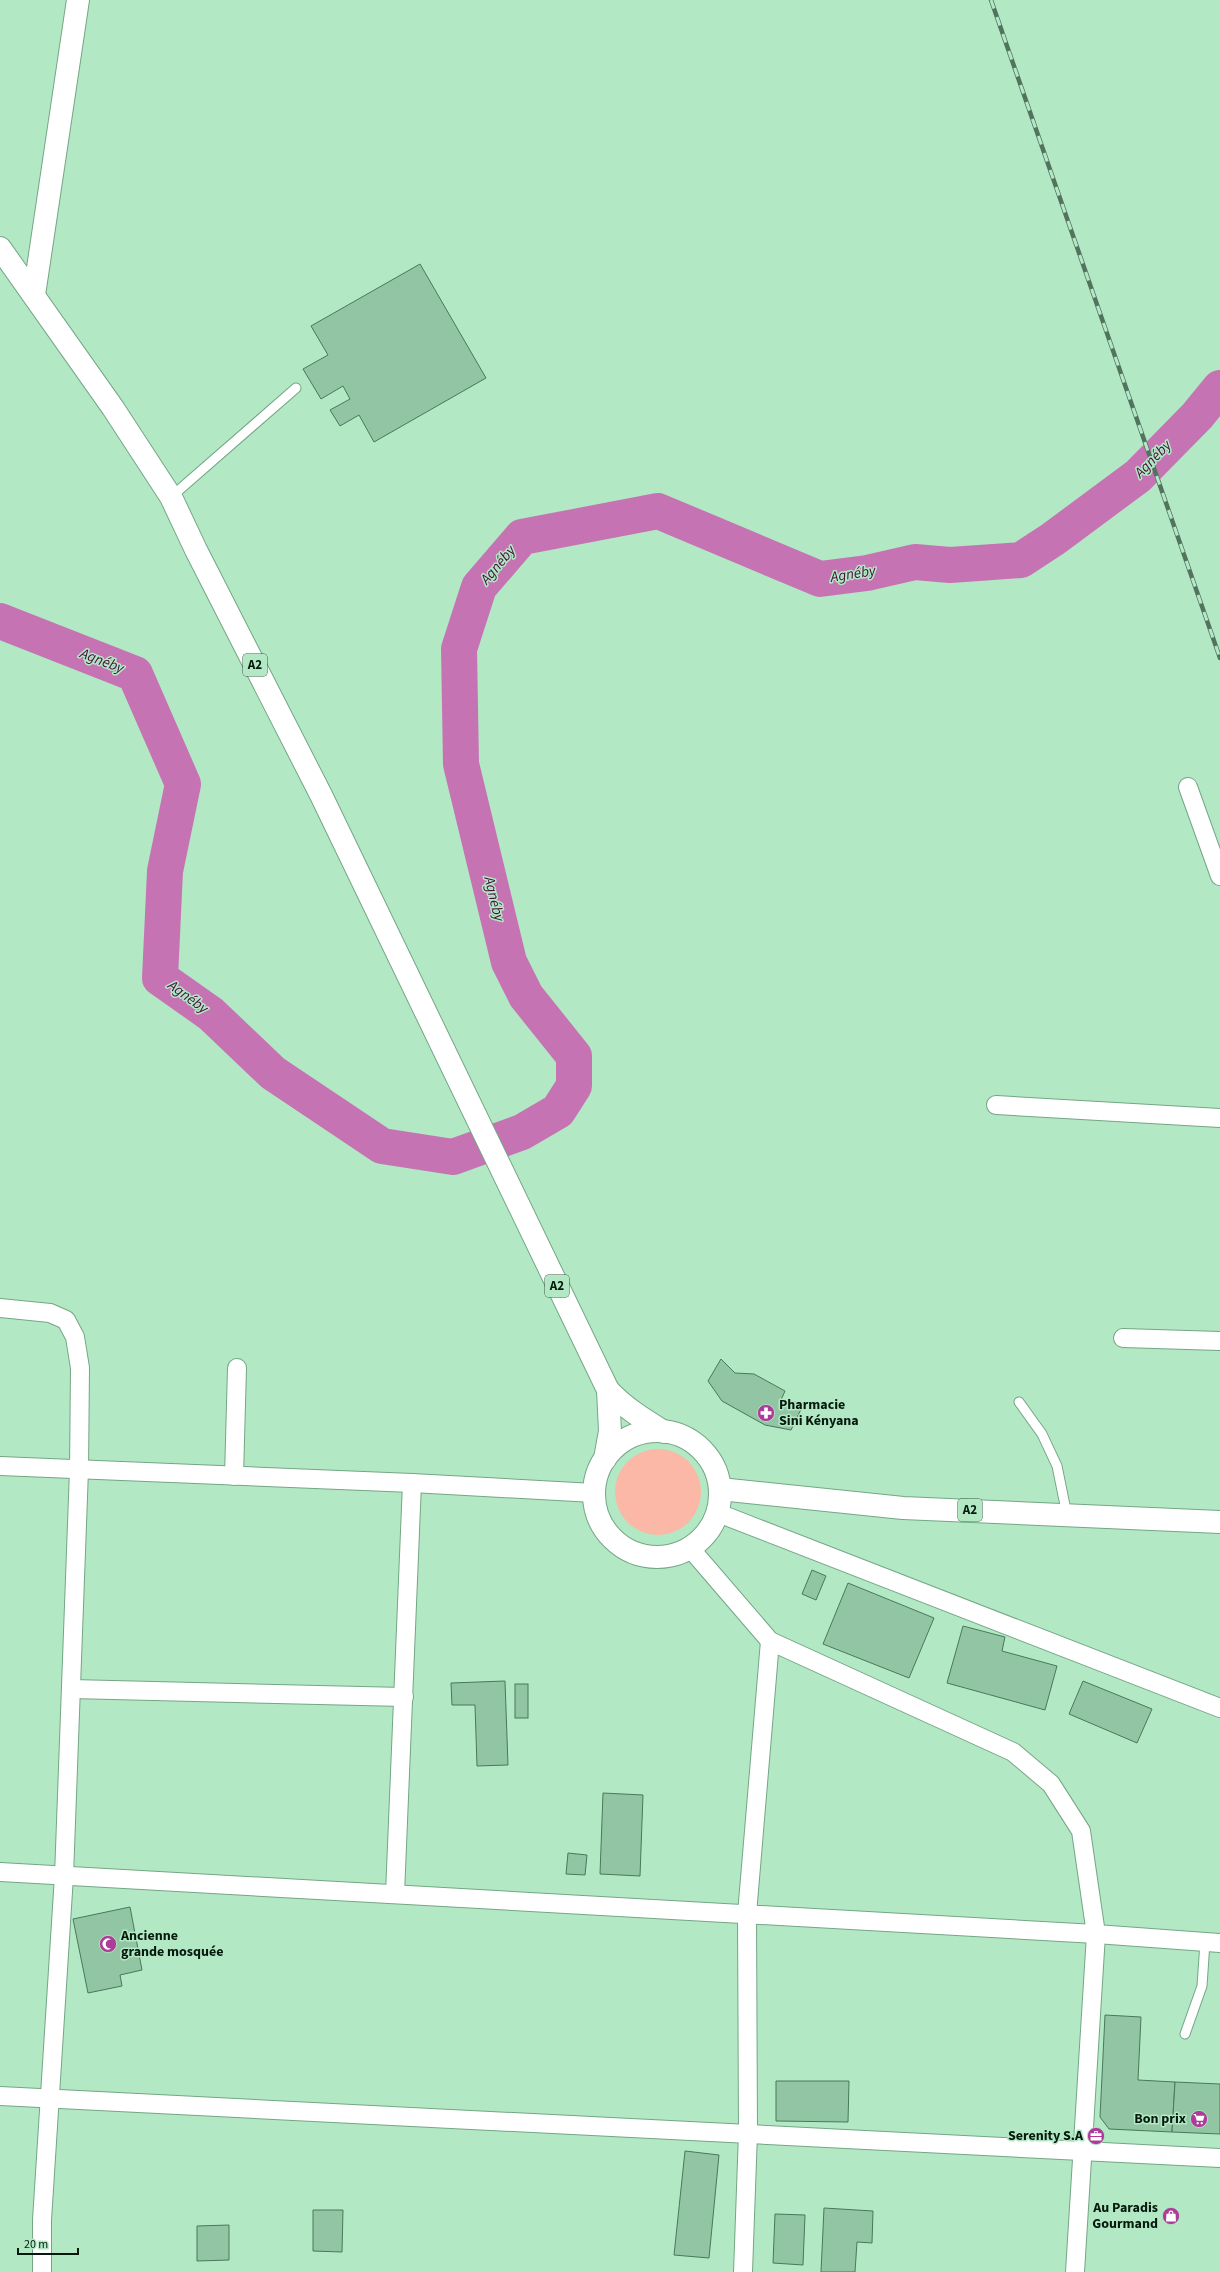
<svg xmlns="http://www.w3.org/2000/svg" width="1220" height="2272" viewBox="0 0 1220 2272" font-family="'Source Sans 3',sans-serif">
  <style>
    .green { fill: #fbb8a6 }
    .lines { fill: none; stroke-linecap: round; stroke-linejoin: round }
    .river { stroke: #c673b4; stroke-width: 36 }
    .building { fill: #92c5a3; stroke: #48795a }
    .service-casing { stroke: #74a685; stroke-width: 11 }
    .minor-casing { stroke: #74a685; stroke-width: 20 }
    .tertiary-casing { stroke: #74a685; stroke-width: 24 }
    .primary-casing { stroke: #74a685; stroke-width: 24 }
    .service { stroke: #fff; stroke-width: 9 }
    .minor { stroke: #fff; stroke-width: 18 }
    .tertiary { stroke: #fff; stroke-width: 22 }
    .primary { stroke: #fff; stroke-width: 22 }
    .rail-casing { stroke: #52745e; stroke-width: 4.5 }
    .rail { stroke: #b3e8c5; stroke-width: 3; stroke-dasharray: 9; stroke-linecap: butt }
    .labels { text-anchor: middle; dominant-baseline: central; stroke-width: 3; stroke-linejoin: round; paint-order: stroke }
    .shield { fill: #b3e8c5; stroke: #395744; stroke-width: 1 }
    .shield-label { font-size: 13px; font-weight: bold; fill: #05190d }
    .poi-label { font-size: 14px; font-weight: bold; fill: #05190d; stroke: #b3e8c5; text-anchor: end }
    .water-label { font-size: 15px; font-style: italic; fill: #44103b; stroke: #b3e8c5 }
  </style>
  <rect width="100%" height="100%" fill="#b3e8c5"/>
  <circle class="green" cx="658" cy="1492" r="43"/>
  <g class="lines">
    <path class="river" d="M0,621l135,53 48,110 -18,87 -5,107 51,36 62,59 109,73 71,11 69,-25 36,-21 16,-25v-30l-48,-60 -17,-34 -48,-198 -2,-115 20,-62 43,-50 136,-26 162,68 47,-6 48,-11 35,3 71,-5 32,-21 85,-63 59,-60 23,-28"/>
  </g>
  <g class="building">
    <path d="M420,264l66,114 -112,64 -15,-27 -19,11 -10,-16 20,-11 -7,-13 -22,13 -18,-30 25,-14 -17,-29z"/>
    <path d="M721,1359l14,14 19,1 31,17 -4,9 23,3 -13,27 -26,-5 -43,-24 -14,-20z"/>
    <path d="M812,1570l14,6 -10,24 -14,-6z"/>
    <path d="M848,1583l86,35 -25,60 -86,-34z"/>
    <path d="M963,1626l42,11 -3,14 55,15 -12,44 -98,-27z"/>
    <path d="M505,1681l3,84 -31,1 -2,-61h-23l-1,-22z"/>
    <path d="M1083,1681l69,28 -15,34 -68,-29z"/>
    <rect x="515" y="1684" width="13" height="34"/>
    <path d="M603,1793l40,2 -3,81 -40,-2z"/>
    <path d="M568,1853l19,2 -2,20 -19,-1z"/>
    <path d="M130,1907l12,63 -22,5 2,11 -34,7 -15,-74z"/>
    <path d="M1105,2015l36,2 -3,63 37,2 -3,50 -63,-3 -9,-12z"/>
    <path d="M776,2081h73l-1,41 -72,-1z"/>
    <path d="M1175,2082l45,2v50l-48,-2z"/>
    <path d="M685,2151l34,4 -10,103 -35,-3z"/>
    <path d="M824,2208l49,3 -1,32 -15,-1 -2,30h-34z"/>
    <path d="M313,2210h30l-1,42 -29,-1z"/>
    <path d="M775,2214l30,1 -2,50 -30,-2z"/>
    <path d="M229,2225v35l-32,1v-35z"/>
  </g>
  <g class="lines">
    <defs>
      <g id="service">
        <path d="M171,497l125,-109"/>
        <path d="M1019,1402l23,32 15,32 10,49"/>
        <path d="M1185,2034l17,-48 3,-44"/>
      </g>
      <g id="minor">
        <path d="M1188,787l32,89"/>
        <path d="M996,1105l224,13"/>
        <path d="M0,1308l50,5 16,7 9,17 5,31 -1,102 -15,406 -22,344v52"/>
        <path d="M1123,1338l97,3"/>
        <path d="M0,1466l412,17 182,10"/>
        <path d="M234,1476l3,-108"/>
        <path d="M718,1513l502,195"/>
        <path d="M690,1548l80,93 243,111 38,32 30,47 15,103 -21,338"/>
        <path d="M71,1689l333,8"/>
        <path d="M0,1872l1096,62 124,9"/>
        <path d="M395,1894l17,-411"/>
        <path d="M0,2096l1220,62"/>
        <path d="M743,2272l5,-139 -1,-219 23,-273"/>
      </g>
      <path id="tertiary" d="M34,295l44,-295"/>
      <g id="primary">
        <path d="M0,248l113,160 58,89 25,53 125,245 287,595c17,18 35,29 56,42"/>
        <circle cx="657" cy="1494" r="63"/>
        <path d="M605,1459l5,-28 -2,-41"/>
        <path d="M720,1489l183,19 317,14"/>
      </g>
    </defs>
    <use href="#service" class="service-casing"/>
    <use href="#minor" class="minor-casing"/>
    <use href="#tertiary" class="tertiary-casing"/>
    <use href="#primary" class="primary-casing"/>
    <use href="#service" class="service"/>
    <use href="#minor" class="minor"/>
    <use href="#tertiary" class="tertiary"/>
    <use href="#primary" class="primary"/>
    <defs>
      <path id="rail" d="M991,0l229,658"/>
    </defs>
    <use href="#rail" class="rail-casing"/>
    <use href="#rail" class="rail"/>
  </g>
  <defs>
    <symbol id="pharmacy-disc" viewBox="-11 -11 22 22"><circle r="9.5" fill="#ad3c99" stroke="#b3e8c5"/><path d="M-2-6h4v4h4v4h-4v4h-4v-4h-4v-4h4Z" fill="#fff"/></symbol>
    <symbol id="mosque-disc" viewBox="-11 -11 22 22"><circle r="9.5" fill="#ad3c99" stroke="#b3e8c5"/><path d="M3.5-4.9A6 6 0 1 0 3.5 4.9A5 5 0 1 1 3.5-4.9Z" fill="#fff"/></symbol>
    <symbol id="supermarket-disc" viewBox="-11 -11 22 22"><circle r="9.5" fill="#ad3c99" stroke="#b3e8c5"/><path d="M-6-5.5h2.5l.6 2H6L4.5 2H-2.5L-4.4-4H-6ZM-1.5 3.2a1.3 1.3 0 1 0 .1 0ZM3 3.2a1.3 1.3 0 1 0 .1 0Z" fill="#fff"/></symbol>
    <symbol id="office-disc" viewBox="-11 -11 22 22"><circle r="9.5" fill="#ad3c99" stroke="#b3e8c5"/><path d="M-6-3h4V-5.5h4V-3h4V5H-6ZM-1-4.5V-3h2v-1.5ZM-6 0V1H6V0Z" fill="#fff"/></symbol>
    <symbol id="shop-disc" viewBox="-11 -11 22 22"><circle r="9.5" fill="#ad3c99" stroke="#b3e8c5"/><path d="M-5-2.5h2.3a2.7 3.5 0 0 1 5.4 0H5L5.5 6h-11ZM-1.5-2.5h3a1.5 2.3 0 0 0-3 0Z" fill="#fff"/></symbol>
  </defs>
  <g fill-rule="evenodd">
    <use href="#pharmacy-disc" x="756" y="1403" width="20" height="20"/>
    <use href="#mosque-disc" x="98" y="1934" width="20" height="20"/>
    <use href="#supermarket-disc" x="1189" y="2109" width="20" height="20"/>
    <use href="#office-disc" x="1086" y="2126" width="20" height="20"/>
    <use href="#shop-disc" x="1161" y="2206" width="20" height="20"/>
  </g>
  <g class="labels">
    <g class="shield">
      <rect x="243" y="654" width="24" height="22" rx="3"/>
      <rect x="545" y="1275" width="24" height="22" rx="3"/>
      <rect x="958" y="1499" width="24" height="22" rx="3"/>
    </g>
    <g class="shield-label">
      <text x="255" y="665">A2</text>
      <text x="557" y="1286">A2</text>
      <text x="970" y="1510">A2</text>
    </g>
    <g class="poi-label">
      <text x="779" y="1405" text-anchor="start">Pharmacie<tspan x="779" dy="16">Sini Kényana</tspan></text>
      <text x="121" y="1936" text-anchor="start">Ancienne<tspan x="121" dy="16">grande mosquée</tspan></text>
      <text x="1186" y="2119">Bon prix</text>
      <text x="1083" y="2136">Serenity S.A</text>
      <text x="1158" y="2208">Au Paradis<tspan x="1158" dy="16">Gourmand</tspan></text>
    </g>
    <g class="water-label">
      <text transform="translate(1153 459) rotate(-46)">Agnéby</text>
      <text transform="translate(498 565) rotate(-50)">Agnéby</text>
      <text transform="translate(853 574) rotate(-9)">Agnéby</text>
      <text transform="translate(102 661) rotate(21)">Agnéby</text>
      <text transform="translate(494 899) rotate(76)">Agnéby</text>
      <text transform="translate(188 997) rotate(36)">Agnéby</text>
    </g>
  </g>
  <path d="M18 2248v6h60v-6" fill="none" stroke="#05190d" stroke-width="2"/>
  <text x="24" y="2248" font-size="12" fill="#05190d" stroke="#b3e8c5" stroke-width="3" paint-order="stroke">20 m</text>
</svg>
